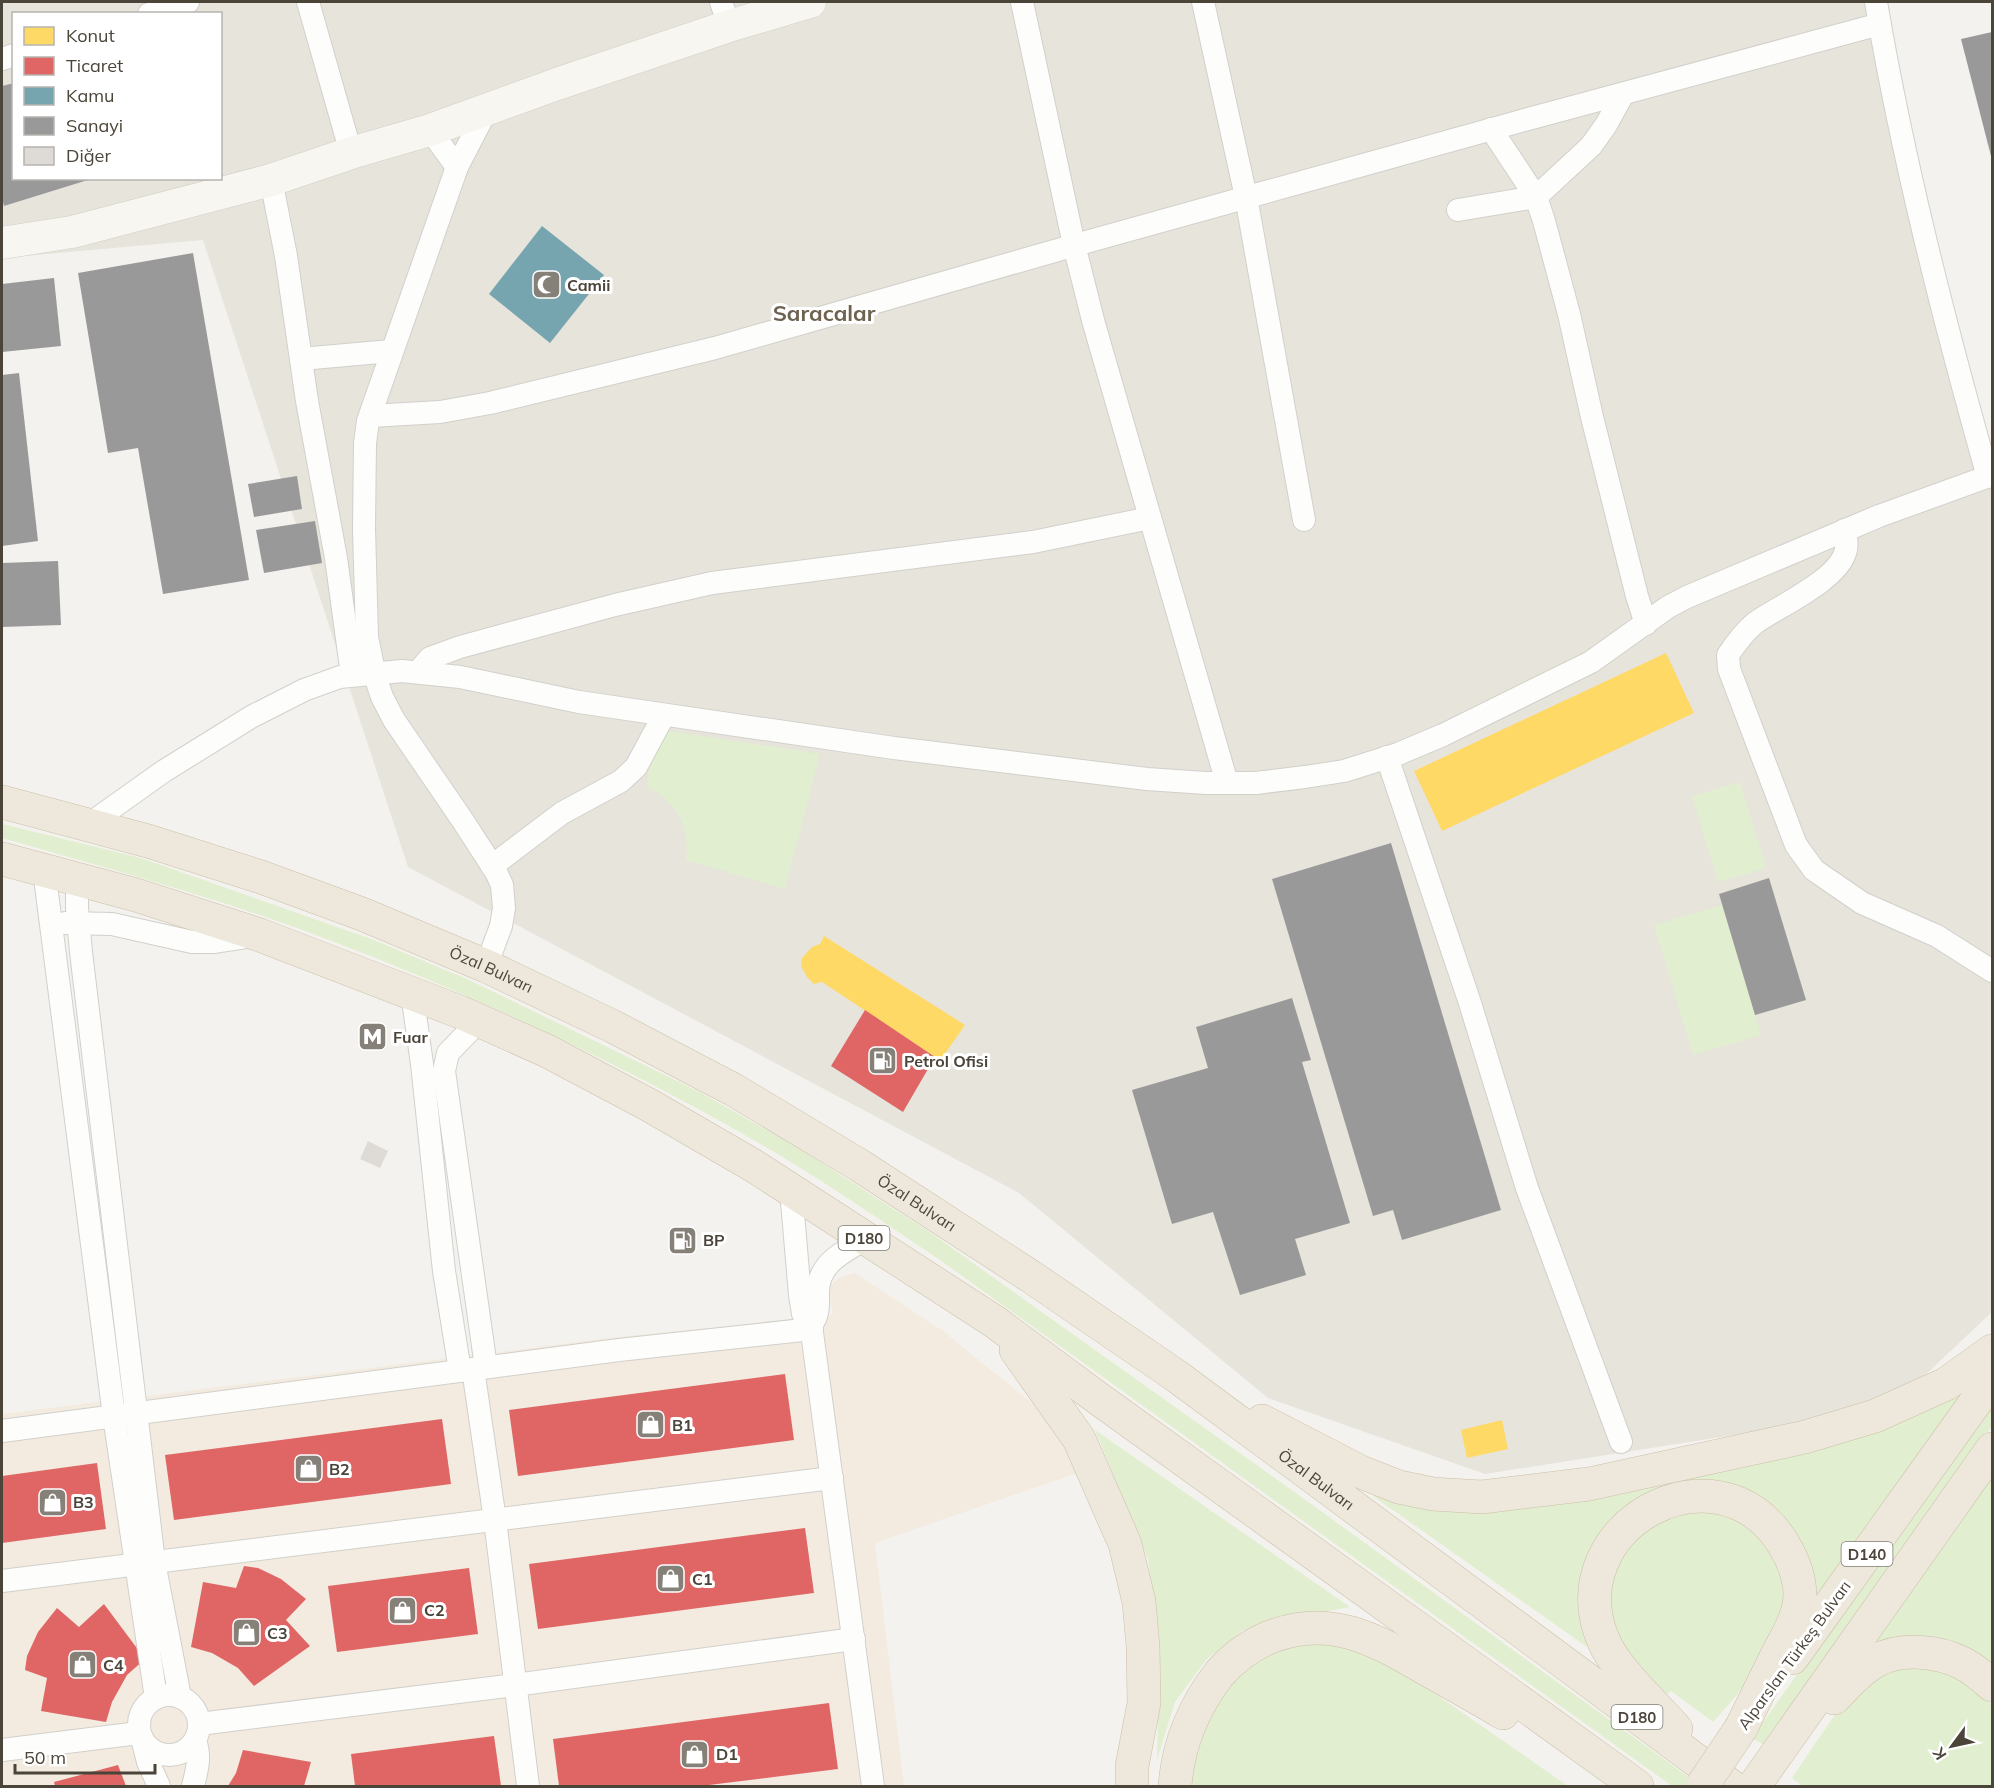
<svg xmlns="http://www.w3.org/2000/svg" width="1994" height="1788" viewBox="0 0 1994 1788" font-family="Mulish,sans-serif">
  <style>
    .residential { fill: #e7e4dc; fill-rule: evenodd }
    .commercial { fill: #f3ebdf }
    .green { fill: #e1eecf }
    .homes { fill: #ffd966 }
    .shops { fill: #e06666 }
    .public { fill: #76a5af }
    .industry { fill: #999 }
    .building { fill: #dedbd6 }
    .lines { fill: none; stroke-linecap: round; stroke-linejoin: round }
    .street-casing { stroke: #d2d0cb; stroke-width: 24 }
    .secondary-casing { stroke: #d3cfc5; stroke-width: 33 }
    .highway-casing { stroke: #ccbfa9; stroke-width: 34 }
    .street { stroke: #fdfdfc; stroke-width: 22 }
    .secondary { stroke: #f7f6f1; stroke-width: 32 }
    .highway { stroke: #ede8db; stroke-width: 33 }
    .highway-bridge-casing { stroke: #ccbfa9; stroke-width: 34; stroke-linecap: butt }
    .highway-bridge { stroke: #ede8db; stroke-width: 33 }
    .labels { text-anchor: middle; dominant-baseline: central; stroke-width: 6; stroke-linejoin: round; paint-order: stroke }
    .shield { fill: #fff; stroke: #817c74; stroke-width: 1.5 }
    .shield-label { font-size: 15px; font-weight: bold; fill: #4b4439 }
    .poi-label { font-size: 16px; font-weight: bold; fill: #4b4439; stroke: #fff; text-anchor: start }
    .street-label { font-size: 16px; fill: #4b4439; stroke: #fff }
    .district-label { font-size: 22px; font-weight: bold; fill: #6e6250; stroke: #fff }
  </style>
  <rect width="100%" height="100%" fill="#f4f2ee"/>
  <path class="residential" d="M2,2h1870l120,489v821l-105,99 -402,63 -217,-76 -249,-205 -611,-326 -205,-627 -201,18zM14,14h206v164h-206z"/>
  <path class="commercial" d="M855,1273l88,58 105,85 38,54 -211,73 29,243h-902v-372l607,-76 224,-23 -5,-26 10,-11z"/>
  <g class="green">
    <path d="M664,730l156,24 -35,135 -99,-29c4,-33 -9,-59 -39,-73l3,-29z"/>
    <path d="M1740,782l26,86 -48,14 -26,-86z"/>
    <path d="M2,824l139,34 233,82 95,40 229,111 105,60 125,80 368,262 405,293h-29l-732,-526c-60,-40 -120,-82 -183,-118 -137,-79 -285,-148 -433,-204 -105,-40 -214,-69 -322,-100z"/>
    <path d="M1722,905l39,130 -68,20 -39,-130z"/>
    <path d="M1980,1373l-169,234 -80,-121 -23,-5 -21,2 -63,29 -31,129 -6,6 -214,-151 1,-5 117,19z"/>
    <path d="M1992,1399v27l-226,320 -14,-8z"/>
    <path d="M1095,1430l255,177 -71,13 -37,11 -36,29 -31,42 -18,58 2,-105 -11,-96z"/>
    <path d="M1992,1471v194l-118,-15 -2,-14z"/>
    <path d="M1681,1508l40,1 45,29 21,45 -10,50 -40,62 -24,27 -42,-31 -5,4 -52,-56 -5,-53 19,-45z"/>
    <path d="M1303,1642l69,8 196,136h-377l4,-31 6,-19 25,-47 33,-32z"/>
    <path d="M1900,1667c13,1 26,0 38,3 17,2 45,22 54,36v80h-189l-11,-8 44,-65 24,-27z"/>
  </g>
  <g class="homes">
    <path d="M1666,653l28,60 -252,118 -28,-60z"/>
    <path d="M824,936l141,89 -23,33 -7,-1 -113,-75 -8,2 -7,-7 -6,-11 1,-8 10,-11 8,-3z"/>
    <path d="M1502,1420l6,29 -41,9 -6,-28z"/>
  </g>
  <g class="shops">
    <path d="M865,1010l70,47 -32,55 -72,-46z"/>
    <path d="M785,1374l9,66 -276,36 -9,-66z"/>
    <path d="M442,1419l9,65 -277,36 -9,-65z"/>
    <path d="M97,1463l9,66 -104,14v-67z"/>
    <path d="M805,1528l9,65 -276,36 -9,-65z"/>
    <path d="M244,1566l14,2 23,11 25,20 -20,21 24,26 -56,40 -16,-18 -26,-15 -21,-6 12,-65 33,6z"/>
    <path d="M469,1568l9,66 -141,18 -9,-66z"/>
    <path d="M104,1604l41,55 -18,16 -15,27 -6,20 -65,-11 6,-33 -22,-8 2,-14 11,-24 19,-24 22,19z"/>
    <path d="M829,1703l9,66 -137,17h-142l-6,-47z"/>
    <path d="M494,1736l7,50h-146l-4,-32z"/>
    <path d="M243,1750l68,12 -7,24h-76l8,-13z"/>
    <path d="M118,1765l8,21h-71l-1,-4z"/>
  </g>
  <path class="public" d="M542,226l62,49 -54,68 -61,-49z"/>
  <g class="industry">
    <path d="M1992,32v128l-31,-121z"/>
    <path d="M14,83v95l77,1 -87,27 -2,-8v-112z"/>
    <path d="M193,253l56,327 -86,14 -25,-146 -30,5 -30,-180z"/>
    <path d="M54,278l7,68 -59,6v-68z"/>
    <path d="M19,373l19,168 -36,5v-171z"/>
    <path d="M297,476l5,33 -48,8 -6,-33z"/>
    <path d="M315,521l7,42 -58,10 -8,-43z"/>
    <path d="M58,561l3,64 -59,2v-64z"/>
    <path d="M1391,843l110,367 -99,30 -9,-30 -20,6 -101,-337z"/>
    <path d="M1769,878l37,122 -51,15 -36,-121z"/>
    <path d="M1292,998l19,62 -9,2 48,161 -55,16 11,36 -66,20 -27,-83 -41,12 -40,-134 76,-22 -12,-41z"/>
  </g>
  <path class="building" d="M368,1141l20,10 -8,17 -20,-9z"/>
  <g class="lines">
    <defs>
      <g id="street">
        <path d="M308,2l43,151"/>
        <path d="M721,2l8,24"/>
        <path d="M1022,2l52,243 20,79 133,459"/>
        <path d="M1203,2l43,195 58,323"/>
        <path d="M1876,2c27,159 68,319 112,475"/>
        <path d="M149,14l39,-12"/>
        <path d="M2,59l12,-4"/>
        <path d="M1491,129l45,68 8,24 25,93 23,103 45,179 9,28"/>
        <path d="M430,130l27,37 30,-58"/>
        <path d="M457,167l-89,254 -3,22 -1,85 3,109 8,39 7,21 12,23 69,101 33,51 6,13 2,23 -3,18 -15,40"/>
        <path d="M271,180l15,76 21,145 29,157 16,117"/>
        <path d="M1458,210l78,-13 55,-51 15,-21 17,-31"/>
        <path d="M301,359l90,-8"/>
        <path d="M370,416l70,-4 50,-9 225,-55 364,-104 442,-123 359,-97"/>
        <path d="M1845,530c1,8 3,15 0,23 -9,28 -66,53 -90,70 -11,9 -19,20 -27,32l1,14 67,176 18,25 48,33 75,33 55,35"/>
        <path d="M418,672l12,-14 30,-11 155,-42 97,-22 321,-41 117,-24"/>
        <path d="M1387,757l83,246 57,185 94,254"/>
        <path d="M88,825l76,-54 87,-54 53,-27 36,-13 62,-6 58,6 119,25 315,46 253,31 59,4h50l49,-6 39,-6 54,-17 45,-19 148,-73 77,-55 19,-10 192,-81 113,-41"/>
        <path d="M492,866l70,-53 59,-32 15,-14 28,-52"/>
        <path d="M44,870l70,546 42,282"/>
        <path d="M77,879v29l4,44 73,610 26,135"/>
        <path d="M65,923l47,1 80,18h23l39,-6"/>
        <path d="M412,993l10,71 22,207 16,100"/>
        <path d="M479,1021l-31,32 -4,18 42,296"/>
        <path d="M791,1190l9,105 3,19 8,11 62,461"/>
        <path d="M811,1325c8,-10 7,-19 7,-32 0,-30 24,-40 47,-54"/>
        <path d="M473,1369l22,151 33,266"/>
        <path d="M2,1431l617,-81 193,-21"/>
        <path d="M2,1581l830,-103"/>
        <circle cx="169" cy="1725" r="30"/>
        <path d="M199,1724l316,-39 339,-46"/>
        <path d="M143,1742l5,20 11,24"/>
        <path d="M2,1750l137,-17"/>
        <path d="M193,1786c4,-16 8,-29 2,-46"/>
      </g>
      <path id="secondary" d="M2,243l70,-11 199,-52 80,-27 79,-23 127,-46 172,-58 81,-24"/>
      <g id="highway">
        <path id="s1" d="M2,802l146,39 113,36 101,37 124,52 126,60 122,64 125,75 171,111 145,99 556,411"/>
        <path d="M2,859l134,36 124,40 200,77 87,39 102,54 105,61 241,156 104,77 538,387"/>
        <path d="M1016,1350l63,89 46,105 14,58 4,45 1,56 -12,63v20"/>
        <path d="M1262,1421l99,51 38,15 34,7 49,3 107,-13 216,-47 70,-21 71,-32 46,-33"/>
        <path d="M1792,1658l200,-279"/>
        <path d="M1834,1698c13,-13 26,-29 42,-37 24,-14 62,-10 86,2 12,6 21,14 30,22"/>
        <path d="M1676,1729c-22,-25 -59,-58 -72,-87 -50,-115 114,-206 180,-97 9,15 16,33 16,51 -1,21 -13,40 -23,59 -12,24 -24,49 -36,73"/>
        <path d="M1175,1786c3,-42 18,-78 44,-112 14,-16 32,-29 51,-37 61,-24 106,3 158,33 25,14 50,28 75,43"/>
        <path d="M1754,1786l238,-337"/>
      </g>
    </defs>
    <use href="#street" class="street-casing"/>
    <use href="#secondary" class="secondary-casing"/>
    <use href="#highway" class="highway-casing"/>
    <use href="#street" class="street"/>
    <use href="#secondary" class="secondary"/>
    <use href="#highway" class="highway"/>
    <defs>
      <path id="highway-bridge" d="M1702,1786l39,-58"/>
    </defs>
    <use href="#highway-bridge" class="highway-bridge-casing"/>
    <use href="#highway-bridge" class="highway-bridge"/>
  </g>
  <defs>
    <symbol id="mosque-square" viewBox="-11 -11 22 22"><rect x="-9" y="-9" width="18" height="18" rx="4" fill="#868178" stroke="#fff"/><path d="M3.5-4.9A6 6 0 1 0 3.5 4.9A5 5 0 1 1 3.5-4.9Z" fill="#fff"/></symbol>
    <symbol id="metro-square" viewBox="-11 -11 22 22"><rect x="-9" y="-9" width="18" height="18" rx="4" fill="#868178" stroke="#fff"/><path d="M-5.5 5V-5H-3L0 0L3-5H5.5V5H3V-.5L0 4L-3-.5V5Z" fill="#fff"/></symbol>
    <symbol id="fuel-square" viewBox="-11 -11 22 22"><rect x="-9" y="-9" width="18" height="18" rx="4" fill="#868178" stroke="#fff"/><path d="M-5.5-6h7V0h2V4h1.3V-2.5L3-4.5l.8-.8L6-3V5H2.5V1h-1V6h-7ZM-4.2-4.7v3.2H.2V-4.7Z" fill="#fff"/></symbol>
    <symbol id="shop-square" viewBox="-11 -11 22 22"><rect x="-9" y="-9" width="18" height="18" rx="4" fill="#868178" stroke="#fff"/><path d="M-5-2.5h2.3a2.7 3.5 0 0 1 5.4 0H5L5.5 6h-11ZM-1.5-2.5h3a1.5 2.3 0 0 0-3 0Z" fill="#fff"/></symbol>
  </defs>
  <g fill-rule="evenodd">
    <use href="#mosque-square" x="530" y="268" width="33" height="33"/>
    <use href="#metro-square" x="356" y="1020" width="33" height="33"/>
    <use href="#fuel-square" x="866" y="1044" width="33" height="33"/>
    <use href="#fuel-square" x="666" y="1224" width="33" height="33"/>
    <use href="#shop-square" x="634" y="1408" width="33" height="33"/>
    <use href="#shop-square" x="292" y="1452" width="33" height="33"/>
    <use href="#shop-square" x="36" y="1486" width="33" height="33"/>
    <use href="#shop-square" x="654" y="1562" width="33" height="33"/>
    <use href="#shop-square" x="386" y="1594" width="33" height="33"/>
    <use href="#shop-square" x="230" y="1616" width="33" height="33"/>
    <use href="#shop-square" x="66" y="1648" width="33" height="33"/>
    <use href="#shop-square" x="678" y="1738" width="33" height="33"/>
  </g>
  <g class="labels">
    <g class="shield">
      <rect x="838.5" y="1226" width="51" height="24" rx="4.5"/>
      <rect x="1841.5" y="1542" width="51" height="24" rx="4.5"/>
      <rect x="1611.5" y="1705" width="51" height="24" rx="4.5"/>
    </g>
    <g class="shield-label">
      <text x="864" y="1238">D180</text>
      <text x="1867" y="1554">D140</text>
      <text x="1637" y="1717">D180</text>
    </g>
    <g class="poi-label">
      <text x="567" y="285">Camii</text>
      <text x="393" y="1037">Fuar</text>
      <text x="904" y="1061">Petrol Ofisi</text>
      <text x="703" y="1240">BP</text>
      <text x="672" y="1425">B1</text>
      <text x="329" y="1469">B2</text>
      <text x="73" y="1502">B3</text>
      <text x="692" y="1579">C1</text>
      <text x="424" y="1610">C2</text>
      <text x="267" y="1633">C3</text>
      <text x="103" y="1665">C4</text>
      <text x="716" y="1754">D1</text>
    </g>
    <g class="street-label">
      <text stroke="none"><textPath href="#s1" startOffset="518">Özal Bulvarı</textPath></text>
      <text stroke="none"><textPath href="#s1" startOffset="1004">Özal Bulvarı</textPath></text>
      <text stroke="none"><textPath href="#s1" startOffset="1490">Özal Bulvarı</textPath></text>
      <text transform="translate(1794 1655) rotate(-54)">Alparslan Türkeş Bulvarı</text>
    </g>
    <g class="district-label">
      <text x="824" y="313">Saracalar</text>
    </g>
  </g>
  <rect width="1994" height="1788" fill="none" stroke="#4b4439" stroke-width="6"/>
  <rect x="12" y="12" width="210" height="168" fill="#ffffff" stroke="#b7b4b0" stroke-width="1.5"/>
  <rect x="24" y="27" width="30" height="18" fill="#ffd966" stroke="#b7b4b0" stroke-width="1.5"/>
  <text x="66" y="42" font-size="18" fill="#4b4439">Konut</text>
  <rect x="24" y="57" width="30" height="18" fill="#e06666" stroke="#b7b4b0" stroke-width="1.5"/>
  <text x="66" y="72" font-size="18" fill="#4b4439">Ticaret</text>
  <rect x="24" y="87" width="30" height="18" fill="#76a5af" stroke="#b7b4b0" stroke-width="1.5"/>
  <text x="66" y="102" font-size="18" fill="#4b4439">Kamu</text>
  <rect x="24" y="117" width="30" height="18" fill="#999999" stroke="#b7b4b0" stroke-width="1.5"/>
  <text x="66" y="132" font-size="18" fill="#4b4439">Sanayi</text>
  <rect x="24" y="147" width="30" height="18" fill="#dedbd6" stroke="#b7b4b0" stroke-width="1.5"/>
  <text x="66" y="162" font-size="18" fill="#4b4439">Diğer</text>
  <g transform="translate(1952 1746) rotate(237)" stroke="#ffffff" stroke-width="4.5" paint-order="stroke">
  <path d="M0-4.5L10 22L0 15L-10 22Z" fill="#4b4439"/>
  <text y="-9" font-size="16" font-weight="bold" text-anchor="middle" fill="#4b4439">K</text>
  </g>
  <path d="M15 1764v9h140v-9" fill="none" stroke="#4b4439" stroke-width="3"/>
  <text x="24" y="1764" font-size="18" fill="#4b4439" stroke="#ffffff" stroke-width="4.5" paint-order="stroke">50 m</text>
</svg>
